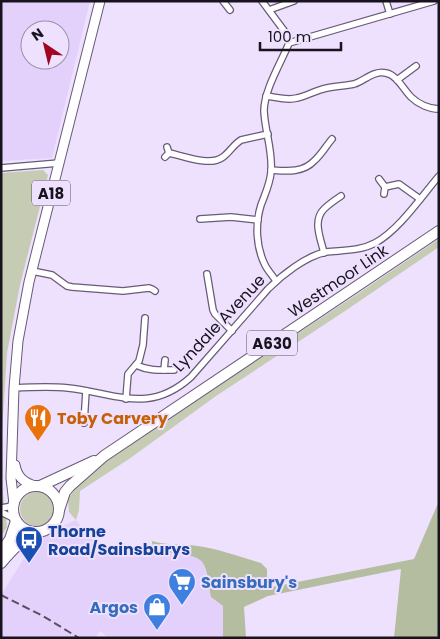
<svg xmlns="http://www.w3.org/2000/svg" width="440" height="639" viewBox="0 0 440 639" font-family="Poppins,sans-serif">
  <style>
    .built { fill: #e4d1fb; fill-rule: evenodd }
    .green { fill: #c5ccb3 }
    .forest { fill: #b4bd9f }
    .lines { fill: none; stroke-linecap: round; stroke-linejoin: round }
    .street-casing { stroke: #685a78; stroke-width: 8 }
    .primary-casing { stroke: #685a78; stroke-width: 11 }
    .highway-casing { stroke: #685a78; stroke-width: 12 }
    .street { stroke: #fff; stroke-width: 5.5 }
    .primary { stroke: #fff; stroke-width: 9 }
    .highway { stroke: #fff; stroke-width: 10 }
    .rail { stroke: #585061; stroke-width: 2; stroke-dasharray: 8 4; stroke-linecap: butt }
    .labels { text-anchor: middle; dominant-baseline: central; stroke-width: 4; stroke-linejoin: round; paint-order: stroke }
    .shield { fill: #eee1fe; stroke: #595162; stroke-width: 1 }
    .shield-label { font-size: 15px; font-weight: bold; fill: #19131f }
    .street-label { font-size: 16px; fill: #19131f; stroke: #eee1fe }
    .food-label { font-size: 16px; font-weight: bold; fill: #c56008; stroke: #eee1fe; text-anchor: start }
    .transit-label { font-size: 16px; font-weight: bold; fill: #164399; stroke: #eee1fe; text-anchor: start }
    .shop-label { font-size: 16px; font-weight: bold; fill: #366cbe; stroke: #eee1fe; text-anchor: start }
  </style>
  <rect width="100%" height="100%" fill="#eee1fe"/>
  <g class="built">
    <path d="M1,1h89l-38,157 -51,3zM30,30h30v30h-30z"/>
    <path d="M76,520l15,18 7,5 11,4 81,8 9,3 5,6 7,33 12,9v32h-114l-9,-7 -5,7h-94v-43l30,-48 16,-14z"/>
  </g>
  <g class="green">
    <path d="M43,170l5,5 -28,110 -13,68 -5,78 -1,40v-298z"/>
    <path d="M439,239v8l-94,64 -129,85 -87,63 -49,32 -1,19 -3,10 -7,-8 -1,-13 11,-15 30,-26 241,-159z"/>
    <path d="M1,477l6,50 -6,10z"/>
    <circle cx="37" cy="509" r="17"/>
  </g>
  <path class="forest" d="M439,501v137h-45l7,-69 -133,27 -24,11 2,31h-23v-32l-12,-9c-2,-9 -3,-26 -8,-34 -7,-11 -38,-10 -50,-11l-1,-11c16,5 29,2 46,5 21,3 42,11 63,17l6,6v12l5,6 142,-28z"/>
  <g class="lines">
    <defs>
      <g id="street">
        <path d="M223,1l7,9"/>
        <path d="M262,1l26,35 1,7"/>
        <path d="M386,1l4,13"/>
        <path d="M269,10l25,-9"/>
        <path d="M289,43l145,-42"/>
        <path d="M397,80l19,-14"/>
        <path d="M266,96c10,1 21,5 31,2 10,-2 19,-8 30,-10 9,-2 18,-2 27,-4 10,-3 20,-14 32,-11 11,2 17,16 25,24 7,7 18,12 28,12"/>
        <path d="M169,153c15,3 41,14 54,4 7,-5 10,-12 18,-17l27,-6"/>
        <path d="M165,157l4,-4 -2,-6"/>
        <path d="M1,168l58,-5"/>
        <path d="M271,170c15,1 32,3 43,-9 7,-6 12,-15 18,-22"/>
        <path d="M379,179l6,8 -1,7"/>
        <path d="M385,187l14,-3 21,15"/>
        <path d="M200,219l31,-2 27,3"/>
        <path d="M324,253c-3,-14 -12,-32 0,-44 5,-5 11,-9 17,-13"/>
        <path d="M32,271l20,4 15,11 5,1 51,4 26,-3 3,1 3,2"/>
        <path d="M207,274l6,36 2,4 17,17"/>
        <path d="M276,281c-3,-5 -8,-10 -11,-16 -9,-18 -10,-41 -4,-60 4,-11 9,-21 10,-33 2,-21 -6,-40 -7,-61 0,-21 17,-48 25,-68"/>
        <path d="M136,365c13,6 23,5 38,5"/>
        <path d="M164,370l1,-10"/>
        <path d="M14,388c18,-1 36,-2 54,0 48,5 81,27 123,-11l77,-88c14,-14 38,-33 58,-37 17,-2 34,-1 49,-9 24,-13 46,-46 64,-67"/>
        <path d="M126,399l2,-25 11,-13 4,-16 2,-27"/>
        <path d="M84,423l2,-32"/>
        <path d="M1,508l12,-2"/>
        <path d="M1,512l14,7"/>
      </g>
      <g id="primary">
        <path d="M15,465c2,12 9,18 21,21"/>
        <path d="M14,504l-3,-26 3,-90 4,-47 11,-59 71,-281"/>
      </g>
      <g id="highway">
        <path d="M40,486l54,-25"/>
        <circle cx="36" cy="509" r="23"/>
        <path d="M59,510l6,-18 5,-6 34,-30 335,-225"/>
        <path d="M1,552l9,-13 6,-18"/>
        <path d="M1,563c11,-13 21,-24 37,-31"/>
      </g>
    </defs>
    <use href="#street" class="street-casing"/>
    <use href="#primary" class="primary-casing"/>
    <use href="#highway" class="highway-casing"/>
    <use href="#street" class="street"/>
    <use href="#primary" class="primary"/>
    <use href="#highway" class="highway"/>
    <path class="rail" d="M1,595l42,21 36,22"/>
  </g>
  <defs>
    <symbol id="restaurant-pin" viewBox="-11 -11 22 30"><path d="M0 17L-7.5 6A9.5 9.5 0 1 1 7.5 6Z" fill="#e8710a" stroke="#eee1fe"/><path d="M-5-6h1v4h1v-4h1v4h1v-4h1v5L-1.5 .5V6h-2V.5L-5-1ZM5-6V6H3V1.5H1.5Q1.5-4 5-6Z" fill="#fff"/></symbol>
    <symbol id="bus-pin" viewBox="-11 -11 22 30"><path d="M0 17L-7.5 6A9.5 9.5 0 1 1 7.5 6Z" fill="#1a4fb4" stroke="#eee1fe"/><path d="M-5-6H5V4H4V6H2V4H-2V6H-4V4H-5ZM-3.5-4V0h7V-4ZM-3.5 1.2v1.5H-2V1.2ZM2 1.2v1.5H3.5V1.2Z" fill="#fff"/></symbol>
    <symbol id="supermarket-pin" viewBox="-11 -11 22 30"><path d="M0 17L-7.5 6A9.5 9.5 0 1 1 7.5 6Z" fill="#3f7fe0" stroke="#eee1fe"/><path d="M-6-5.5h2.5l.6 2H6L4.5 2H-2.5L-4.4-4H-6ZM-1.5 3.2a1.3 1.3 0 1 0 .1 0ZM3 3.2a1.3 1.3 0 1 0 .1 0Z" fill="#fff"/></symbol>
    <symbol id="shop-pin" viewBox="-11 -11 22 30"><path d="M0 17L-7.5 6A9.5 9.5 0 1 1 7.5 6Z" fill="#3f7fe0" stroke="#eee1fe"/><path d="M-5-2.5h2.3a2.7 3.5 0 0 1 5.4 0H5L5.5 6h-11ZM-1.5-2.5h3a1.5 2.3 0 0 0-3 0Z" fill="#fff"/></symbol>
  </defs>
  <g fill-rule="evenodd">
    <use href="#restaurant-pin" x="22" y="402" width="32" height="43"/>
    <use href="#bus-pin" x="13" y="524" width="32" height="43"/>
    <use href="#supermarket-pin" x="166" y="566" width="32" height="43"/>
    <use href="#shop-pin" x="141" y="591" width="32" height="43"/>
  </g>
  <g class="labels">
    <g class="shield">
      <rect x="32" y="180.5" width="38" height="25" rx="4"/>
      <rect x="247" y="330.5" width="50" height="25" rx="4"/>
    </g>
    <g class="shield-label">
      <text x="51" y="193">A18</text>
      <text x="272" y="343">A630</text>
    </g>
    <g class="street-label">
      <text transform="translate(338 281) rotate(-34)">Westmoor Link</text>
      <text transform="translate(219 323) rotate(-47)">Lyndale Avenue</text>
    </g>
    <g class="food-label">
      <text x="57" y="418">Toby Carvery</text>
    </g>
    <g class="transit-label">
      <text x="48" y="531">Thorne<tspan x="48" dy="18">Road/Sainsburys</tspan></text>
    </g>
    <g class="shop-label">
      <text x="201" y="582">Sainsbury's</text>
      <text x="138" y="607" text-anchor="end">Argos</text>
    </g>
  </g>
  <rect width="440" height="639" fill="none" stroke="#19131f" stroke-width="5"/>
  <g transform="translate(45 45) rotate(325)"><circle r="24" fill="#eee1fe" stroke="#998fa5"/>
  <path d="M0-4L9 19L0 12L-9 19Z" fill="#a20322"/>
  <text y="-8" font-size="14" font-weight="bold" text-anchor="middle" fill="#19131f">N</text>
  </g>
  <path d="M260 42v8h81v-8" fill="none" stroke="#19131f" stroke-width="2.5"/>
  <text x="268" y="42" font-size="15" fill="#19131f" stroke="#eee1fe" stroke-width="4" paint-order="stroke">100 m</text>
</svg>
